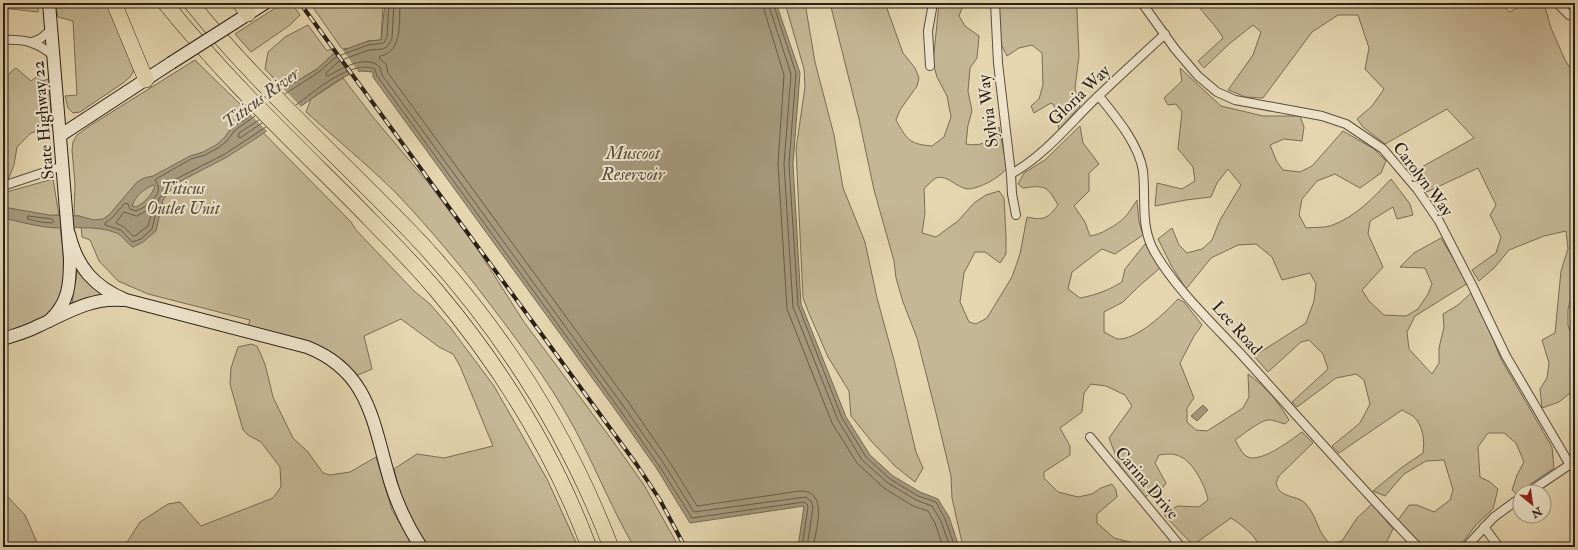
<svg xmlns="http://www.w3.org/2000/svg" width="1578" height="550" viewBox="0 0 1578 550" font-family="'IM FELL Double Pica',serif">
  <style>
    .green { fill: #c5b796; stroke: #786c56 }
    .water { fill: #a5987c; stroke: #746853; fill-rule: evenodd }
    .pier { fill: #e5d6b0 }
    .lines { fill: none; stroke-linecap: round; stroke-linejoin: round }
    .shore { stroke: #685c49; stroke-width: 1 }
    .minor-casing { stroke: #594e3c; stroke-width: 10 }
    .secondary-casing { stroke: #2a2016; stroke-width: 14 }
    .motorway-casing { stroke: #2a2016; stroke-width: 16 }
    .minor { stroke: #eee4cc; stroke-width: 8 }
    .secondary { stroke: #eee4cc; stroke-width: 12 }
    .motorway { stroke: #e5d6b0; stroke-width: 15 }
    .rail-casing { stroke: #2a2016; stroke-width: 4 }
    .rail { stroke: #eee4cc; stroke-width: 2.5; stroke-dasharray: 8; stroke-linecap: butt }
    .secondary-bridge-casing { stroke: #2a2016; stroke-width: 14; stroke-linecap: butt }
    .secondary-bridge { stroke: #eee4cc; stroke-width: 12 }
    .labels { text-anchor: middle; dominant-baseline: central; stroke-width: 4; stroke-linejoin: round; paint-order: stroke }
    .street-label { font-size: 17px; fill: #2a2016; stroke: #eee4cc }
    .park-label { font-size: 17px; font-style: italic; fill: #584d3c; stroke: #eee4cc }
    .water-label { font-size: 18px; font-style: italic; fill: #554a3a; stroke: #eee4cc }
  </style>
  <rect width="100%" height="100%" fill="#e5d6b0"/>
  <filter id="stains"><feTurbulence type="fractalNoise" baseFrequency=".005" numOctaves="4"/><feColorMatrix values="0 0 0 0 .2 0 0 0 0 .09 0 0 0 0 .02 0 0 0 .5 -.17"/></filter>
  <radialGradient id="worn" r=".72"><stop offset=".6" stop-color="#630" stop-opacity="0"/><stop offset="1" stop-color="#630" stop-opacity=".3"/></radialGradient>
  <g class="green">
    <path d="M3,3h36l-1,9 -35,-4z"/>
    <path d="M55,3h53l26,67 -4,7 -7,6 -43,29 -7,1 -5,-5 -3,-12 12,-1 -4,-74 -15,-4z"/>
    <path d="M283,3h8l9,12 -10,10 -39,27 -16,-18z"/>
    <path d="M310,3h73l-2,37 -13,1 -17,7 -9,1z"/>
    <path d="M785,3h20l10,59 19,73 9,53 22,54 12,56 17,62 22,92 7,16 -8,14 -20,-16 -23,-24 -21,-26 -2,-25 -21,-34 -20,-46 -5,-13 -7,-149 9,-62 -1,-18z"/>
    <path d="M830,3h55l18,50 12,15 4,10 -2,8 -17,24 -4,10c11,19 12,24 36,26l12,-9 7,-20 -4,-21 -10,-19 -4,-14 6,-60h25l-5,13 6,10 14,10 -2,22 -7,10 -2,23 4,20 -4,14 -2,19c19,3 21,-3 33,-17l8,41c-6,9 -28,21 -39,21 -12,-1 -20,-15 -32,-11 -4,2 -9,8 -12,11l1,24 -3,20 14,4 22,-16 16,-18 12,-8 13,-4 5,7 2,38v18l-6,9 -15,-11h-10l-11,21 -4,29 9,20 7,2 11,-6 25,-41 8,-23 7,-37c17,4 21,1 31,-12 -11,-19 -12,-20 -35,-17l-5,-4 6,-11 21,-13 35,-34 3,17 16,21 -10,9v18l-15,15 11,16 5,14c10,-1 27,-11 34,-18 5,-5 9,-12 13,-18l2,22 4,13 -28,19 -13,-5 -30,23 -4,17 12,9c16,-3 29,-8 42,-16l3,-13 20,-25 15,24 -22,19 -15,15 -19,10v20c4,2 10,6 14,7 19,1 48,-27 60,-40l6,3 18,23 -8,11 -14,27 14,35 -7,10v14l9,8 11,1 36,-23 6,-11 -1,-23c18,13 30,27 41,46l-4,4c-4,-1 -9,-3 -13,-4 -10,-2 -28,14 -37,20 3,5 6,12 11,16 13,9 45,-16 56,-24l11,11 -34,33 -3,7c1,2 2,7 4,8 7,7 19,5 26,13 11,12 12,31 25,40l11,-3 15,-23 15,-14 21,25 -9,18h-124c-5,-12 -18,-22 -29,-29l-38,27 -28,-29 -1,-3 14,-7 21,1 9,-7c-2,-13 -15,-38 -27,-43 -6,-4 -15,-3 -22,-2l-4,8 11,20 -5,7 -17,7 -8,-9 -17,-24 -10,-26 23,-32 -7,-11 -19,-9 -15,-2 -7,9 -2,19 -22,16 10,18v9l-26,17v6l14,14 20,5 14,-3 9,-6 11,-4 4,6 1,7 -20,17v9l17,15 24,6v3h-175l-11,-49 -1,-22 -15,-63 -19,-75 -14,-36 -7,-24 -2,-17 -20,-71 -15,-71z"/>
    <path d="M999,3h76l2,7 2,46 -4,32 5,18 -21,24 -5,-25 -3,-2 -17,10 -3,-7 8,-7 4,-14 -1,-32 -10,-8 -13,3 -12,8 -7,-14z"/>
    <path d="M1196,3h303l11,9 15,-9h19l7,25 14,32 10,16v17l-4,3 4,1v188l-7,24v16l7,21v43l-16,13 -17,6 -2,-19 7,-11 2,-15 -7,-23 13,-7 6,-62 7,-22 -2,-18 -22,5 -35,14 -14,17 -16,14 -7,-11 24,-17 5,-16 -11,-22 6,-10 -18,-37 -51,24 -18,-18 65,-36 -27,-29 -62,35 -22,-17 -6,-8 15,-13 12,-17 -19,-20 4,-21 -11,-33h-20l-26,17 -49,66 -17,-1 -18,-7 25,-35 8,-23 -8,-7 -24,19 -25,24 -6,-7 25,-23c-7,-13 -19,-23 -27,-35z"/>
    <path d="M308,25l19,26 4,-2 4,4 -18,16 -33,20 -19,-20 3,-17 17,-15z"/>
    <path d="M195,60l51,50 4,5 -2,2 103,105 5,8 58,61 16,13 20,23 44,59 53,93 31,68h-149l-20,-31 -8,-20 -7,-27 23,-15 27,4 49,-12 -33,-80 -7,-12 -14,-7 -38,-28 -37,17 8,33 -14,6 -26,-22 -18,-9 -66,-18 2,-6 -102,-26 -30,-13 -19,-20 -9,-21 -8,-3 -2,-21h-6l1,-32 -3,-34 1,-8 4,-7 14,-10z"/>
    <path d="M16,68l15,13 5,-4 6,4 7,-2 3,47 -21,7 -14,14 -3,18 -6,15 -5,2v-93c1,-9 5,-16 13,-21z"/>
    <path d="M1180,68l41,38 42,10h37l4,11 -2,14 -18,-2 -14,6 7,17 6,8 17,2 12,-6 31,-35 31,18 12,12 -5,12 -21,15 -25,-14 -18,7 -15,18 -3,16 7,13c7,-1 17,0 24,-2 26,-9 43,-28 61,-47l19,25 3,11 -16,4 -4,-12 -23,14 -2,13 15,33 -21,23 7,11 15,14 22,1 12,-7 10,-15 4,-10 -7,-16 -25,-1 14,-14 27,-15 27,45 -53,33 -8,16 2,17 23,25 7,-11v-15l5,-21 -1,-13 15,-9 15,-14 28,68 51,88 2,21 -38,26 -4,-4 5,-15 7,-13 -8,-19 -12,-10h-16l-10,14 2,30 10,5 8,7 -5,20 -17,16 -17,22h-36l-25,-27 11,-15h8l17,7 16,-12 3,-10 -9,-30 -18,1 -22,13 -19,22 -12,-5 28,-23 22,-15c2,-12 0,-28 -10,-37 -3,-2 -8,-4 -11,-6l-63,43 -7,-7 28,-23 10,-19 -6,-24 -8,-6 -20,4 -39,29 -5,-5 36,-33 -5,-15 -14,-14 -8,2 -33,30 -14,-16 52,-33 8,-22 2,-17 -6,-11 -28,7 -10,-23 -16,-13 -18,1 -27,13 -25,31 -15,-24 -13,-26 14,-11 7,17 8,8 15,-4 10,-9 8,-20 21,-35 -13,-16 -11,14 -6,14 -25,3 -31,6 2,-23 25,6 13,-8 -2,-14 -15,-18 4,-37 -6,-8 -8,1 -4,-7 18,-17z"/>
    <path d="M343,78l30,39 57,68 48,65 46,72 91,122 29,41 35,62h-45c-25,-43 -42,-89 -67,-132 -20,-35 -44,-67 -68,-99 -32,-43 -66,-84 -103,-123 -28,-28 -60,-54 -90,-81l5,-13z"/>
    <path d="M53,179l6,36h-4l1,12h4c3,22 10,69 -9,86 -13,11 -32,15 -48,21v-141z"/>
    <path d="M77,269l25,25v2l-30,8 1,-8 -4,-12 7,-4z"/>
    <path d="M251,344l6,2 8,18 8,33 17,35 3,6 15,14 15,21 7,2 20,-3 26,-15 16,53 22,37h-290l16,-25 28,-18 12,-2 21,24 72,-28 8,-11 -1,-20 -19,-25 -13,-7 -5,-5 -13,-46 1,-16 7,-21z"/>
    <path d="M3,489l3,6 19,20 14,32h-36z"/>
  </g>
  <g class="water">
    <path d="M385,3h391l24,70 -7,91 8,140 45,113 24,38 23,21 27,16 18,7 11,18 10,30h-161l6,-41 -114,17 -33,-54 -40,-57 -244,-335v-5l-12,-1 -13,4 -16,9 -74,53 -31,20 -52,27 -12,16 -7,31 -13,11 -10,5c-6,-3 -10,-11 -16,-14 -24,-9 -47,-3 -71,-6 -15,-2 -29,-6 -43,-9v-11l46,8 30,1 15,4 9,-1 6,-4 28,-33 7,-4 9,-2 37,-20 13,-4 13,-7 8,-7 8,-11 14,-8 40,-31 31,-19 16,-15 35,-13 13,-1zM153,185l2,1c-4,11 -10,16 -19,21l-4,-1c4,-11 11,-16 21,-21z"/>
    <path d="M1575,296v46c-5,-16 -6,-30 0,-46z"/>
    <path d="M1203,405l5,5 -11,11 -6,-5z"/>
  </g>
  <g class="pier">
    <path d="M341,48l1,1 18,25 -9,2 -17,-24z"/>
    <path d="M283,88l19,20 -34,24 -19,-19z"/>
  </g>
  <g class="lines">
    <g class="shore">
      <path d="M394,3l-2,35 -4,8 -5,3 -14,1 -22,8 -9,4 -12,11v2l2,1c14,-8 38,-22 52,-9l2,8 242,332 40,57 30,48 112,-15 5,4 2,6 -6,40"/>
      <path d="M400,3c-1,18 3,49 -20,53l-1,2 7,6 2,9 241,330 40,58 28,45 103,-15c29,-1 16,39 13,56"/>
      <path d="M762,3l22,72 -6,89 9,145 45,114 25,40 27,25 29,18 15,5 7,12 8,24"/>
      <path d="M768,3l23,71 -7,90 9,143 45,113 24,40 26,23 28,17 16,6 9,15 9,26"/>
      <path d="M773,3l23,70 -7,91 9,141 44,113 24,39 24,22 28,17 18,6 9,17 10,28"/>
      <path d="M285,94l34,-22 17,-15 32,-12 16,-2 3,-6 2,-34"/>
      <path d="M296,105c18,-13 55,-46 79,-36l2,7 243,334 40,57 32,51 112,-16 3,2 1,3 -6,40"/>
      <path d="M255,116l-20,14 -8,11 -9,7 -13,7 -14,4 -35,20 -1,2c12,11 -10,28 -20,30l-5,-2 -2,-5 -3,-1 -13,15 -7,5v2l16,5 11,12 9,-3 11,-10 7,-30 13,-18 53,-27 41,-27"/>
      <path d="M259,120l-20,13 -1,4 2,1 22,-15"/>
      <path d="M149,210l3,2 -4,14 -13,10h-2l-9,-9 -8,-4 8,-11 12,4z"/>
      <path d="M28,216l24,3 2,2 -2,2c-8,0 -17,-2 -24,-4z"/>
    </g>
    <defs>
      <g id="minor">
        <path d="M995,3l3,60 13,111 1,20 4,21"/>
        <path d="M1142,3l33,46 23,27 19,16 18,8 87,16 24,8 37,25 34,40 22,32 34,66 33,69 64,109"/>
        <path d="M1557,3l12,12 6,2"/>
        <path d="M3,40c22,-1 34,2 51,16"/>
        <path d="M32,42l8,-3 12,-10"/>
        <path d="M930,66l-2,-35 5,-28"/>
        <path d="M1099,96c16,20 40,48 44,75 3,27 -3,55 11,80 20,36 58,72 86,102 59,65 117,131 178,194"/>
        <path d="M1011,174c31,-17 55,-46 80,-71 24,-23 49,-46 74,-69"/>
        <path d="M3,186l60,-20"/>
        <path d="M1090,437l91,110"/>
        <path d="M1529,492l46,-31"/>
        <path d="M1484,527l15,20"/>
        <path d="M1466,547l28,-30 26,-19"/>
      </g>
      <g id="secondary">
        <path d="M234,23l31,-20"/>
        <path d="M61,135l110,-72"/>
        <path d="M69,234c8,33 25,53 57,66l181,47c64,25 66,78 84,137 7,22 17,43 30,63"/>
        <path d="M49,321c20,-18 21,-37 21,-62l-21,-256"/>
        <path d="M3,339c12,-4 24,-7 35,-13 27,-12 53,-29 84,-26"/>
      </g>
      <g id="motorway">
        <path d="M114,3l32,77"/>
        <path d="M165,3c57,71 123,134 187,198 28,29 58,58 84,89 65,77 118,163 153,257"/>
        <path d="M191,3c70,87 155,160 231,241 82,89 146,191 189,303"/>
        <path d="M240,3l8,11"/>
      </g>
    </defs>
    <use href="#minor" class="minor-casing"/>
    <use href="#secondary" class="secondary-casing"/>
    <use href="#motorway" class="motorway-casing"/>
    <use href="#minor" class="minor"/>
    <use href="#secondary" class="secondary"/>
    <use href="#motorway" class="motorway"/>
    <defs>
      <path id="rail" d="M300,3l337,462 23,35 25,47"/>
    </defs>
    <use href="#rail" class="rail-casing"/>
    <use href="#rail" class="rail"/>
    <defs>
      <path id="secondary-bridge" d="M171,63l63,-40"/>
    </defs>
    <use href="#secondary-bridge" class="secondary-bridge-casing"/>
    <use href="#secondary-bridge" class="secondary-bridge"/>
  </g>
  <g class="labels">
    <g class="street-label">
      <text transform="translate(1079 95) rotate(-44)">Gloria Way</text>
      <text transform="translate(988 111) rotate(-97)">Sylvia Way</text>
      <text transform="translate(43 120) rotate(-95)">State Highway 22</text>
      <text transform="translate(1423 179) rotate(53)">Carolyn Way</text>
      <text transform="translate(1237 328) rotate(48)">Lee Road</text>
      <text transform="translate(1147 483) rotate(50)">Carina Drive</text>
    </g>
    <g class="park-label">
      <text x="183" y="188">Titicus<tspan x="183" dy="20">Outlet Unit</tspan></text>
    </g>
    <g class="water-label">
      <text transform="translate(261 98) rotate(-36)">Titicus River</text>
      <text x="633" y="153">Muscoot<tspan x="633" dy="21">Reservoir</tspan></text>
    </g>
  </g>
  <rect width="1578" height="550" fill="none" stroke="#e5d6b0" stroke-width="16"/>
  <rect x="4" y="4" width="1570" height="542" fill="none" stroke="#2a2016" stroke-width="2"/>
  <rect x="8" y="8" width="1562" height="534" fill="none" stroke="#2a2016"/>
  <g transform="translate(1532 504) rotate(151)"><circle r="19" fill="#eee4cc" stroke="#a09683"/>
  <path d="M0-3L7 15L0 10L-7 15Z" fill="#8f2418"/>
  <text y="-6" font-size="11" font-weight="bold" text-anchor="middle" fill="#2a2016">N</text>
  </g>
  <rect width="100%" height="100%" filter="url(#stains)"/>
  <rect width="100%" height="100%" fill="url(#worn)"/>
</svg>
